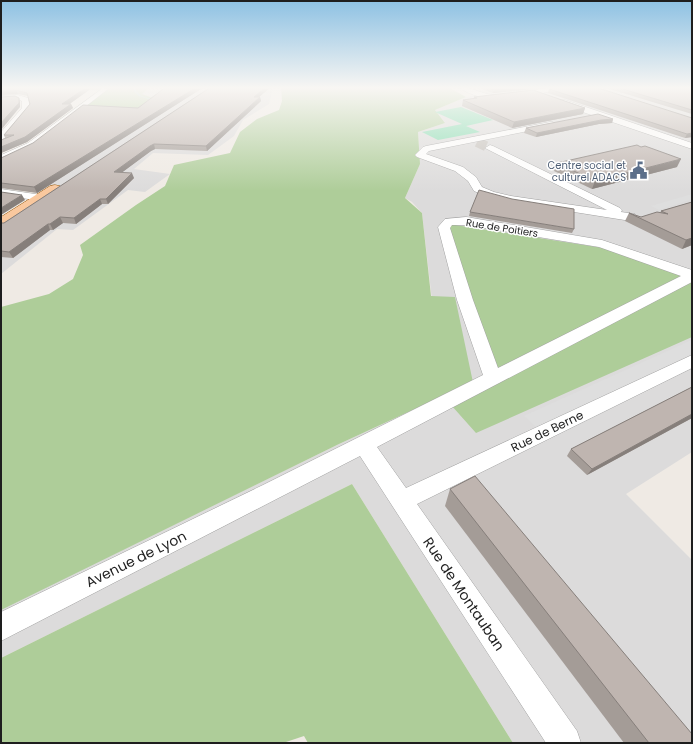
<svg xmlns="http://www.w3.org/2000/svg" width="693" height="744" viewBox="0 0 693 744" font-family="Poppins,sans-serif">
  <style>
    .residential { fill: #dcdbdb }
    .forest { fill: #aecd99 }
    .pitch { fill: #83dcb0 }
    .parking { fill: #dedede }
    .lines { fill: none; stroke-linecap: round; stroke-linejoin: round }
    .stream { fill: #a5d5db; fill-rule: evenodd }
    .minor-tunnel { stroke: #c5c1bc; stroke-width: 10; stroke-dasharray: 10 5; stroke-linecap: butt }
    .minor-casing { stroke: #a2a2a2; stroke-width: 1 }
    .major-casing { stroke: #945404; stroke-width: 1 }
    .minor { fill: #fff; fill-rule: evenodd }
    .major { fill: #f9c89e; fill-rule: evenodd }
    .wall { fill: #a49c97 }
    .shaded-wall { fill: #867f7b }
    .building { fill: #bfb5b0; stroke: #867f7b }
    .labels { text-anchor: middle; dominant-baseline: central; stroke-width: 3; stroke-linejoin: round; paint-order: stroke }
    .far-service-label { font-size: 10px; fill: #4e5e75; stroke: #fff; text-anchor: end }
    .far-street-label { font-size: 10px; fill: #1e1e1e; stroke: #fff }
    .street-label { font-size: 12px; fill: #1e1e1e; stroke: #fff }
    .near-street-label { font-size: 14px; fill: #1e1e1e; stroke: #fff }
  </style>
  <rect width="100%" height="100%" fill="#efeae4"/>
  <g class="residential">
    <path d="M150,87h123l-4,17 -26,16 -9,16 -26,19 -55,-2 -19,16 36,5 -25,18 -17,-2 -55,40 -16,-1 -56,45v-50l46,-30 -46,-6v-11l154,-78 -13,-5z"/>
    <path d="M458,87h234v365l-66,42 66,66v183h-179l-161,-259 -351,174v-48l2,-2 336,-164 104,-48 -21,-183 -10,-11 -7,-4 15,-34 -2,-32 27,-9 -10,-13 31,-13 11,-2z"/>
  </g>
  <g class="forest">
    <path d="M33,87h117l-8,7 14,5 -13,12 -84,24 1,-16 40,-29 -72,1z"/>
    <path d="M281,87h167l18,10 -31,13 10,13 -27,9 2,32 -15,34 17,15 9,83 24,1 20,95 26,-10 -32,-85 -20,-73 161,25 82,29v59l-216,96 -33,-37 -104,48 -338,166v-303l48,-13 24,-15 10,-24 -3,-10 56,-40 29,-19 9,-21 56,-12 10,-21 17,-13 22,-9 3,-9z"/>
    <path d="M352,484l161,259h-205l-4,-7 -21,7h-282v-85z"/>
  </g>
  <path class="pitch" d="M461,107l32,13 -27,6 14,6 -42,8 -16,-8 40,-8 -27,-12z"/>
  <g class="parking">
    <path d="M692,194v5l-33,11 -8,-4z"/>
    <path d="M692,340v14l-156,73 -12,-11z"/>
  </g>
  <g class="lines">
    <path class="stream" d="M134,87h2v4l5,5 13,4 1,2h-2l-1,-2 -13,-4 -5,-5z"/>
    <path class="minor-tunnel" d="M477,142l13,6"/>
    <defs>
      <g id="minor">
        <path d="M459,87c13,0 26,9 39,8 24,-2 46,-8 69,-8l-3,2c-30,5 -80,19 -105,-2z"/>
        <path d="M103,88l5,1 -74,58 -33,15v-7l27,-12z"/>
        <path d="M18,95l10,3 2,10 -26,32 -3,1v-9l21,-24v-7l-5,-2 -16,1v-4z"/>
        <path d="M559,100h6l127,43v6l-133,-45z"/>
        <path d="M550,122h3l1,2 -1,2 -124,25 -3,3 37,13 13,10 6,10 12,5 17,4 96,14 -122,-62 5,-3 3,1 127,62 2,2 -1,2 14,2 2,3 -2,3 -4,1 -120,-19 -25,-6 -12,-5 -6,-10 -13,-10 -38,-14 -2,-2 8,-8 3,-1z"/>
        <path d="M1,189l41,6 6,3 -6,3 -41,-6z"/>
        <path d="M466,217l136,23 90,30v12l-315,165 29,41 286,-133v13l-275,136 160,227 4,12h-35l-186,-287 -359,185v-29l262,-127 220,-110 -26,-75 -19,-73 7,-8zM452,225h14l133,22 82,29 -183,92 -25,-68 -23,-72z"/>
      </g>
      <path id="major" d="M55,185l5,1 2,3 -2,3 -54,35 -5,1v-11l49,-31z"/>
    </defs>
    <use href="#minor" class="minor-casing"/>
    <use href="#major" class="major-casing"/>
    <use href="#minor" class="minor"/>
    <use href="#major" class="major"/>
  </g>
  <g class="wall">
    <path d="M1,87l88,3 -20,14h2l2,4 -46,34 -26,11v-13l4,-2 -1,-3 26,-31 -2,-8 -10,-2z"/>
    <path d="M166,87h38l-167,106 -36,-5v-30l137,-50z"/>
    <path d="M211,87h60l-12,10h1l1,4 -54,50 -52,-2 -4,2 -29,21 12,6 -26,26h-6l-26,20 -13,-1 -10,7h-3l-37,28 -12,-1v-34h3z"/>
    <path d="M485,87h68l-60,6 -9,-3z"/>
    <path d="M603,87h89v27z"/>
    <path d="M549,89l143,29v19l-7,1 -137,-45z"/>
    <path d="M474,97l111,11 -2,6 -71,14 -50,-22 1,-6 11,-1z"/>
    <path d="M613,119l-1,4 -13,1 -63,13 -12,-4 2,-5z"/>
    <path d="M557,163l120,4 -85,22 -38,-18z"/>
    <path d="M692,202v43l-10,4 -57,-28 4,-8 12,4 19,-4 1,-2z"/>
    <path d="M470,212l104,17 -2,4 -103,-17z"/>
    <path d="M692,387v31l-105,57 -20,-19 4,-7z"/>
    <path d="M450,489l242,254h-68l-179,-237z"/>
  </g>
  <g class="shaded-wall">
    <path d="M87,87h1l1,3 -25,18 -2,-4z"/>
    <path d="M197,87h7l-167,106 -3,-6z"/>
    <path d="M266,87h5l-17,14v-4z"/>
    <path d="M521,87h32l-60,6 1,-3z"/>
    <path d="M16,90l2,4 -17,1v-4z"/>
    <path d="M260,97l1,4 -54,50 -1,-5z"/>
    <path d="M19,98l1,4v5l-19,23v-7z"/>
    <path d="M71,104l2,4 -46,34 -26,11v-6z"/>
    <path d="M585,108l-2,6 -71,14 2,-6z"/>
    <path d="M613,119l-1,4 -13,1 -63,13 1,-4 64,-13z"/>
    <path d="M692,133v4l-7,1 2,-4z"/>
    <path d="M154,144l1,5 -4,2 -35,26 -2,-5 36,-26z"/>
    <path d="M681,159l-4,8 -85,22 3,-8z"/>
    <path d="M132,173l2,5 -26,26 -2,-5z"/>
    <path d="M22,195l3,5 -24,15v-7z"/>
    <path d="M100,199l2,5 -26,20 -2,-6z"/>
    <path d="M60,217l3,6 -10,7 -3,-6z"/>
    <path d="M48,224l2,6 -37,28 -4,-6z"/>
    <path d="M692,238v7l-10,4 4,-9z"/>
    <path d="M692,414v4l-105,57 5,-6z"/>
  </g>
  <g class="building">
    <path d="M1,87h86l-25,17h9l-46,33 -24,10v-7l13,-5h-10l26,-31 -3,-11 -11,-3 -15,1z"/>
    <path d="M166,87h31l-163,100 -33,-4v-25l32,-15 50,-38 55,3z"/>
    <path d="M211,87h55l-12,10h6l-54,49 -52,-2 -4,2 -36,26 18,1 -26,26h-6l-26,19 -14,-1 -10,7h-2l-39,28 -8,-1v-28h3z"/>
    <path d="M486,87h35l-27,3z"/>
    <path d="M565,87h30l97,31v15l-5,1 -138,-45z"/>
    <path d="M616,87h76v23z"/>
    <path d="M533,90l52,18 -71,14 -51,-22 14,-2 -3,-1z"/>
    <path d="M15,96l4,2v5l-18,20v-26z"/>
    <path d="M598,114l15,5 -12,1 -64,13 -11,-5z"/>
    <path d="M637,145l4,2 4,-1 36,13 -86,22 -38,-18z"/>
    <path d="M479,190l33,9 62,10v20l-104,-17z"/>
    <path d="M1,192l21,3 -21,13z"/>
    <path d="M692,202v36l-6,2 -57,-27 12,4 16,-5 11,2 -7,-3z"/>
    <path d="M692,387v27l-100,55 -21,-20z"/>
    <path d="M475,476l217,258v9h-43l-199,-254z"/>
  </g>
  <linearGradient id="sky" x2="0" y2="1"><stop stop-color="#8dc1e3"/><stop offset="0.46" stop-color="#f8f6f3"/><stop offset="1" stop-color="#f8f6f3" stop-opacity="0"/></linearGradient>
  <rect width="693" height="191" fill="url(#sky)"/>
  <defs>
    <symbol id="civic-bare" viewBox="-9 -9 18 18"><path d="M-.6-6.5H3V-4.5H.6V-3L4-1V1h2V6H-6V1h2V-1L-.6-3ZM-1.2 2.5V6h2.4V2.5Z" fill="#5c6f8a" stroke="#fff" stroke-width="2.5" paint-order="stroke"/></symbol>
  </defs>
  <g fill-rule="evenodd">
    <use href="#civic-bare" x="626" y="158" width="25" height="25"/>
  </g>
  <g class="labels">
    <g class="far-service-label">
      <text x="626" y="165">Centre social et<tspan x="626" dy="12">culturel ADACS</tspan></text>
    </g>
    <g class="far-street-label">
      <text transform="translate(502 228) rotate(9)">Rue de Poitiers</text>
    </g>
    <g class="street-label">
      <text transform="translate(547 431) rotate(-26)">Rue de Berne</text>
    </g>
    <g class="near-street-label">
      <text transform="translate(136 559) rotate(-26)">Avenue de Lyon</text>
      <text transform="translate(464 594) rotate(56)">Rue de Montauban</text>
    </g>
  </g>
  <rect width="693" height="744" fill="none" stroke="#1e1e1e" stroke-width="4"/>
</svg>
